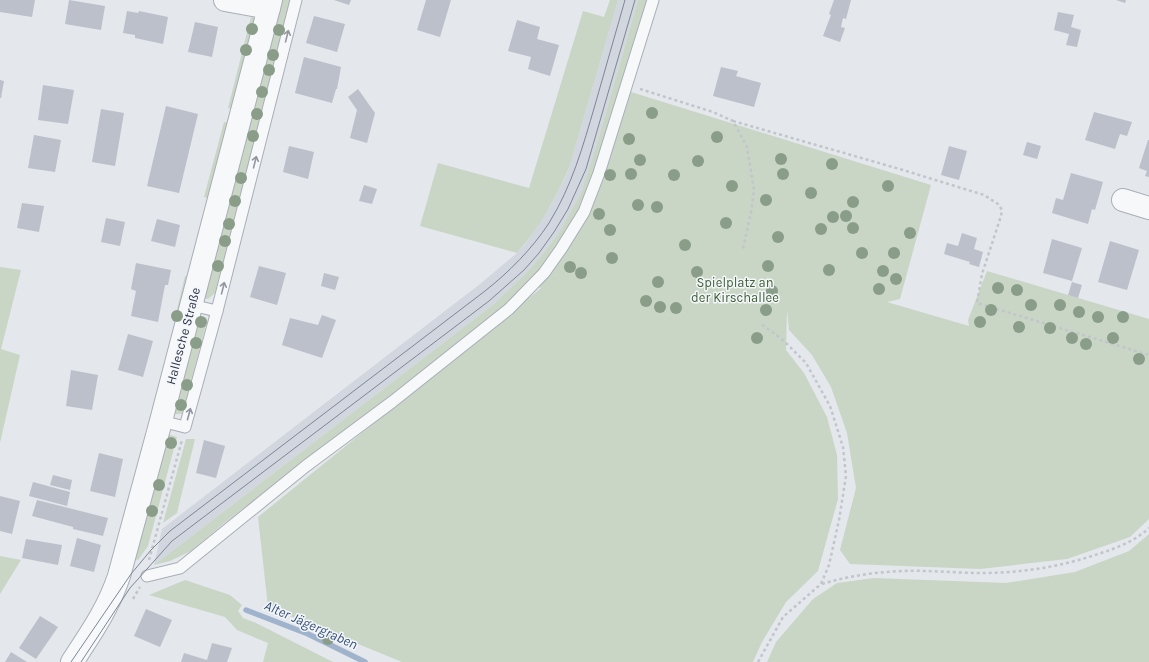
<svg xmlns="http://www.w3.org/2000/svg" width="1149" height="662" viewBox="0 0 1149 662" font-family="Karla,sans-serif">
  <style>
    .built { fill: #d2d6de }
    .green { fill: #c9d6c5 }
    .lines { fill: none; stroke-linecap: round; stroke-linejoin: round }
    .stream { stroke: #9fb4cc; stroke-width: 5.5 }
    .building { fill: #bbc0ca }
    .service-casing { stroke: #a9aeb7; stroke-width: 13 }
    .minor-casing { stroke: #a9aeb7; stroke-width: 24 }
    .tertiary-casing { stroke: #a9aeb7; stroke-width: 24 }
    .path { stroke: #c2c5cb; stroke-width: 2.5; stroke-dasharray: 3 3; stroke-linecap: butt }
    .service { stroke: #f7f8fa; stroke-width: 11 }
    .minor { stroke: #f7f8fa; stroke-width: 22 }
    .tertiary { stroke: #f7f8fa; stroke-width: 22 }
    .tram { stroke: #7d8696; stroke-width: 1 }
    .tree { fill: #899d89 }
    .oneway { stroke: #9196a0 }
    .labels { text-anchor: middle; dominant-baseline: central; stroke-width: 3; stroke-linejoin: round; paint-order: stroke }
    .park-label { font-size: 13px; fill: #3f6138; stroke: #f4f6f9 }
    .street-label { font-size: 13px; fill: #2b3445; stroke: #f4f6f9 }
    .water-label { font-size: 14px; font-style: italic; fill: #34527a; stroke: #f4f6f9 }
  </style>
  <rect width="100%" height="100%" fill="#e4e7ec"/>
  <path class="built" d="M618,0h20l-39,137 -18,56 -23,41 -17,22 -14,16 -33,32 -340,261 8,-36 318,-245 37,-31 9,-10 24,-36 15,-29 5,-13z"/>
  <g class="green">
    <path d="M281,0h10l-76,293 -7,6 -5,-1z"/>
    <path d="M610,0h8l-48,165c-13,32 -30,62 -53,88l-97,-27 18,-63 91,25 54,-177 21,6z"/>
    <path d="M638,0h10l-53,172 -15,39 -10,18 -43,59 -137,111 -86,63 -81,62 -32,27 -21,10 -16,4 340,-261 33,-32 14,-16 17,-22 23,-41 18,-56z"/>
    <path d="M251,17l4,1 -22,91 -5,-1z"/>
    <path d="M631,92l300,93 -31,114 -13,3 82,24 -1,-6 19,-49 162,48v200l-19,18 -63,22 -87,10 -130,-5 -10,-14 16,-62 -9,-55 -16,-46 -19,-32 -23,-25 -2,-20 -1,40 18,23 23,44 10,38 1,44 -20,72 -32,31 -24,40 -9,20h-351l-134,-55 -10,-90 283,-229 -4,-1 66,-112z"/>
    <path d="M224,122l6,1 -20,76 -6,-2z"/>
    <path d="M0,267l21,3 -20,79 19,6 -20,88z"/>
    <path d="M185,276l4,1 -11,46 -4,-1z"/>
    <path d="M199,316l7,2 1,3 -25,93h-10z"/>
    <path d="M167,434l10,3 -29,109 -10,14 -4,-1z"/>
    <path d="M186,439h9l-18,74 -14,10z"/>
    <path d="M1149,534v128h-382l9,-20 37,-43 24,-16 37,-5 132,5 69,-11 54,-21z"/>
    <path d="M0,556l21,4 -21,34z"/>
    <path d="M185,580l45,15 12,10 -4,6 5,7 13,5 77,39h-70l5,-19 -31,-13 -12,-13 -76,-22z"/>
  </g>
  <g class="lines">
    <path class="stream" d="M246,610l62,24 57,28"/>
  </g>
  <g class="building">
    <path d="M0,0h35l-3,17 -32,-5z"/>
    <path d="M69,0l36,6 -4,24 -36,-6z"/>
    <path d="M334,0h17l-2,5z"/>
    <path d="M426,0h25l-11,37 -23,-7z"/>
    <path d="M834,0h17l-5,19 -3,-1 -2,9 4,1 -5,14 -17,-6 8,-21 -2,-1z"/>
    <path d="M1116,0h10l-1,3z"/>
    <path d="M127,11l11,2 1,-2 29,6 -5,27 -28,-6v-3l-12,-2z"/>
    <path d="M1058,12l16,3 -3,12 10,3 -4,17 -11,-2 3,-11 -15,-4z"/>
    <path d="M314,16l31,8 -8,28 -31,-9z"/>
    <path d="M517,20l23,7 -3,12 22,6 -9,31 -22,-7 3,-12 -23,-6z"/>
    <path d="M195,22l23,5 -6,30 -24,-5z"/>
    <path d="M304,57l37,10 -4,22h-1l-4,14 -37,-10z"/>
    <path d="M721,67l17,4 -2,5 25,7 -7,24 -41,-11z"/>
    <path d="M0,80l4,1 -3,17h-1z"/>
    <path d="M43,85l31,5 -6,34 -30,-4z"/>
    <path d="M358,89l17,24 -8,30 -17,-5 7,-28 -9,-13z"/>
    <path d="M166,106l32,8 -19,79 -32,-7z"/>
    <path d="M101,109l23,4 -9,53 -23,-4z"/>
    <path d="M1094,112l38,10 -5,14 -7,-2 -5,15 -30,-9z"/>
    <path d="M34,135l27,5 -6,32 -27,-4z"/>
    <path d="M1148,140h1v37l-4,-1 2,-5 -8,-3z"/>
    <path d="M1027,142l14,4 -4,13 -14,-4z"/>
    <path d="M289,146l25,6 -6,27 -25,-7z"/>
    <path d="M949,146l18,5 -8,29 -18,-5z"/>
    <path d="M1071,173l32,9 -8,28 -3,-1 -4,15 -36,-11 4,-15 7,2z"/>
    <path d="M364,185l13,4 -5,15 -13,-3z"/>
    <path d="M22,203l22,3 -5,26 -22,-4z"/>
    <path d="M106,218l19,4 -5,24 -19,-4z"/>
    <path d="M157,219l23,6 -5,22 -24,-6z"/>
    <path d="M962,233l15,5 -3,11 9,3 -4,15 -10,-3 1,-2 -26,-8 3,-11 11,3z"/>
    <path d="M1052,239l30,9 -10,33 -29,-8z"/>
    <path d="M1110,241l29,9 -12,40 -29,-8z"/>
    <path d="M136,263l35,7 -3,15h-3l-7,37 -27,-6 5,-25 -5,-2z"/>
    <path d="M259,266l27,7 -9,32 -27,-8z"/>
    <path d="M324,273l15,4 -4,13 -14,-4z"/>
    <path d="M1072,282l10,3 -4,13 -10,-3z"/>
    <path d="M322,315l14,5 -14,38 -40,-13 8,-27 28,7z"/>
    <path d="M128,334l25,7 -10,36 -25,-7z"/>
    <path d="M71,370l27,5 -6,35 -26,-4z"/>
    <path d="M204,440l21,6 -9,32 -20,-5z"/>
    <path d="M99,453l24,6 -8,38 -25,-6z"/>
    <path d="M53,475l19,5 -2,10 -20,-5z"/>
    <path d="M33,482l37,10 -3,14 -38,-10z"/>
    <path d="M0,496l20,5 -8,33 -12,-3z"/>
    <path d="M37,500l71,18 -5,18 -30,-7v-2l-41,-11z"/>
    <path d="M77,538l24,7 -7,27 -24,-6z"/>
    <path d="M26,539l36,6 -4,20 -36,-7z"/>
    <path d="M146,609l26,11 -12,27 -26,-11z"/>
    <path d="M40,616l18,11 -22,32 -17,-11z"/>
    <path d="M212,643l20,5 -5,14h-46l3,-9 23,7z"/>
    <path d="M11,652l16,10h-22z"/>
  </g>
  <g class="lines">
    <defs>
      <g id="service">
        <path d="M191,305l26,6"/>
        <path d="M161,421l24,6 32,-116 79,-311"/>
        <path d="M147,576l33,-8 126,-102 86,-64 117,-93 35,-36 17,-24 23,-37 15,-39 54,-173"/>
      </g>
      <g id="minor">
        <path d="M225,0l44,8"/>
        <path d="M1123,200l26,8"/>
      </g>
      <path id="tertiary" d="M72,662c19,-29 36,-53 47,-86l42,-155 110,-421"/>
    </defs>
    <use href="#service" class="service-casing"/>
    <use href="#minor" class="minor-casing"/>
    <use href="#tertiary" class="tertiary-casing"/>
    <g class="path">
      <path d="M640,89l73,23 20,9 14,26 7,43 -3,22 -8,37"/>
      <path d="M733,121l170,49 81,25 14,9 4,6 -1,6 -19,58 -5,29 172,52"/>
      <path d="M149,560l33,-120"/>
      <path d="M822,584c26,-8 53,-12 81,-13 26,-1 53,2 79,2 38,0 77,-6 113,-18 19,-6 39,-13 54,-27"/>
      <path d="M133,599l7,-12"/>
      <path d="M758,662l25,-45 38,-33 8,-19 10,-45 7,-44 -3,-29 -13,-41 -24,-43 -22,-22 -24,-18"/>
    </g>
    <use href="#service" class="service"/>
    <use href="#minor" class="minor"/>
    <use href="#tertiary" class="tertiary"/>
    <g class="tram">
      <path d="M71,662l60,-88 20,-24 19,-19 315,-240c24,-19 47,-42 64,-68 23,-37 34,-77 46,-118 10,-35 20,-70 30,-105"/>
      <path d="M81,662l49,-74 42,-47 317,-240 35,-31 15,-17 15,-21 14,-23 18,-40 49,-169"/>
    </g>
  </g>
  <g class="tree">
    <circle cx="252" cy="29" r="6"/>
    <circle cx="279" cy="30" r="6"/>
    <circle cx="246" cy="50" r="6"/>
    <circle cx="273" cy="55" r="6"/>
    <circle cx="269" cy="70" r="6"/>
    <circle cx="262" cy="92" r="6"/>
    <circle cx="652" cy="113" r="6"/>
    <circle cx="257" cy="114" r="6"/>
    <circle cx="253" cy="136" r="6"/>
    <circle cx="717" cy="137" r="6"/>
    <circle cx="629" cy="139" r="6"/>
    <circle cx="781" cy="159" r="6"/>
    <circle cx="640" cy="160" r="6"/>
    <circle cx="698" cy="161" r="6"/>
    <circle cx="832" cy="164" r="6"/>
    <circle cx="631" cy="174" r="6"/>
    <circle cx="783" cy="174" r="6"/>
    <circle cx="610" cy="175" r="6"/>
    <circle cx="674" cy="175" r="6"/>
    <circle cx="241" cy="178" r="6"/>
    <circle cx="732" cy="186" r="6"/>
    <circle cx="888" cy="186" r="6"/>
    <circle cx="811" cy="193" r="6"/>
    <circle cx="766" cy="200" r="6"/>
    <circle cx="235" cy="201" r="6"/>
    <circle cx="853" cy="202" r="6"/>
    <circle cx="638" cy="205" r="6"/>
    <circle cx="657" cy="207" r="6"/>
    <circle cx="599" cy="214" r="6"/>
    <circle cx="846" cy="216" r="6"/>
    <circle cx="833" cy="217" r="6"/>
    <circle cx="726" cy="223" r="6"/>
    <circle cx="229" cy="224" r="6"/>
    <circle cx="853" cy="228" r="6"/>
    <circle cx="821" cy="229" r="6"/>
    <circle cx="610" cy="230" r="6"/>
    <circle cx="910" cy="233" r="6"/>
    <circle cx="778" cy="237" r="6"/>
    <circle cx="225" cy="241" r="6"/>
    <circle cx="685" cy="245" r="6"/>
    <circle cx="862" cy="253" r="6"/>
    <circle cx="894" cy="253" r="6"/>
    <circle cx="612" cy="258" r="6"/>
    <circle cx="218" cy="266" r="6"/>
    <circle cx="768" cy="266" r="6"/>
    <circle cx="570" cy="267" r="6"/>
    <circle cx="829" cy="270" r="6"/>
    <circle cx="883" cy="271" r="6"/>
    <circle cx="697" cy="272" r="6"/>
    <circle cx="581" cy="273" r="6"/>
    <circle cx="896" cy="279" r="6"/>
    <circle cx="658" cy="282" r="6"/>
    <circle cx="998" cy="288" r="6"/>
    <circle cx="879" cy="289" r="6"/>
    <circle cx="1017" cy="290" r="6"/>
    <circle cx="772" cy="291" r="6"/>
    <circle cx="646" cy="301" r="6"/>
    <circle cx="1031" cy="305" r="6"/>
    <circle cx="1060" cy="305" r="6"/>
    <circle cx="660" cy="307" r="6"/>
    <circle cx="676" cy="308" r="6"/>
    <circle cx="766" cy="310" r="6"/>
    <circle cx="991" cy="310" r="6"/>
    <circle cx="1079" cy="312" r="6"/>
    <circle cx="177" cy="316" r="6"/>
    <circle cx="1098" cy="317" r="6"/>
    <circle cx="1123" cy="317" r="6"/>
    <circle cx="201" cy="322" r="6"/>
    <circle cx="980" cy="322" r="6"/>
    <circle cx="1019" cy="327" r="6"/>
    <circle cx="1050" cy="328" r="6"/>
    <circle cx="757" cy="338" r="6"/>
    <circle cx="1072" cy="338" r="6"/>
    <circle cx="1113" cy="338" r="6"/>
    <circle cx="196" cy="343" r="6"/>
    <circle cx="1086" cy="344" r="6"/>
    <circle cx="1139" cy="359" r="6"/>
    <circle cx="187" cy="385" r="6"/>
    <circle cx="181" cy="405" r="6"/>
    <circle cx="171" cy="443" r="6"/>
    <circle cx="159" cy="485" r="6"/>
    <circle cx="152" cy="511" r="6"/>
    <circle cx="328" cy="639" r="6"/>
  </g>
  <defs><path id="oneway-shaft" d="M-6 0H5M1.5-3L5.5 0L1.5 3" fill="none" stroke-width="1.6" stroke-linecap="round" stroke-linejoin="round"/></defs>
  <g class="oneway">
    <use href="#oneway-shaft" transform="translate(287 36) rotate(-76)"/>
    <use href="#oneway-shaft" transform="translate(255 162) rotate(-76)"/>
    <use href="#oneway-shaft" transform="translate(223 288) rotate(-76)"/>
    <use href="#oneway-shaft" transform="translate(189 414) rotate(-75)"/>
  </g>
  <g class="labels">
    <g class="park-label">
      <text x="735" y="282">Spielplatz an<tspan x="735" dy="15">der Kirschallee</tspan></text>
    </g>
    <g class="street-label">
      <text transform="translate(183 336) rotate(-75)">Hallesche Straße</text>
    </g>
    <g class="water-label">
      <text transform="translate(311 625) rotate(24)">Alter Jägergraben</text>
    </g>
  </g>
</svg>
